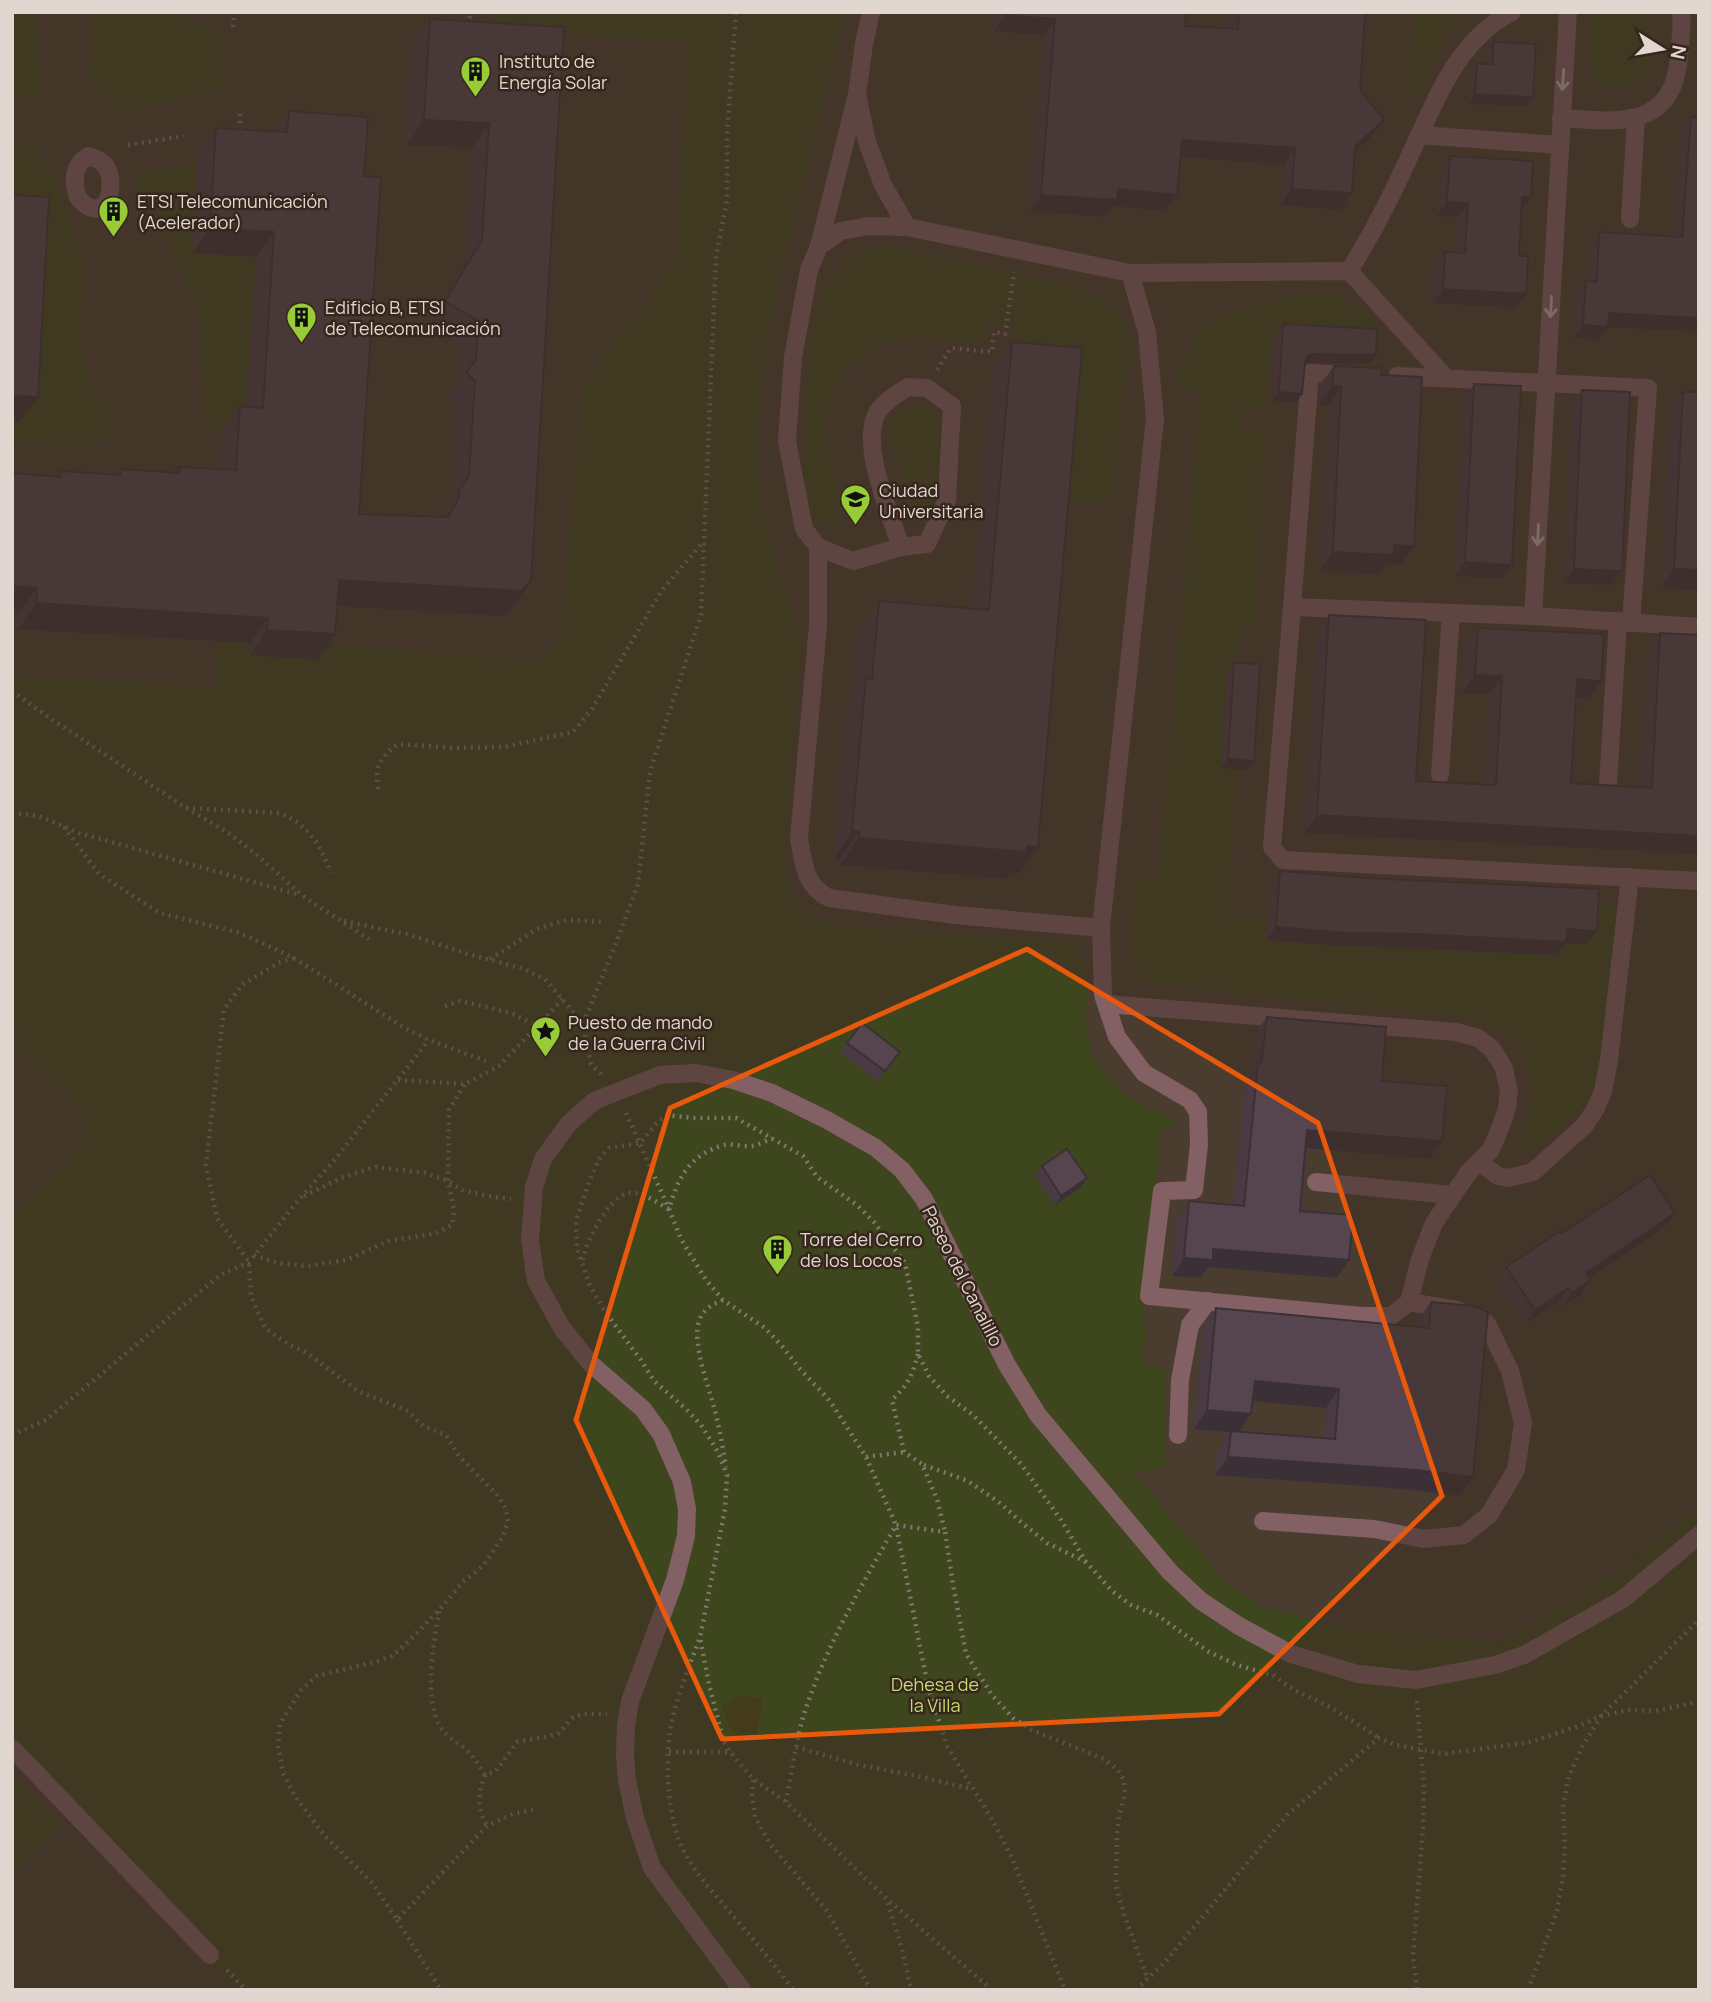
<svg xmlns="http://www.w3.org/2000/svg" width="1711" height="2002" viewBox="0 0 1711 2002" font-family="Manrope,sans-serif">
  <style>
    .education { fill: #4a3c2e }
    .green { fill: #3e461e }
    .sand { fill: #443b1b }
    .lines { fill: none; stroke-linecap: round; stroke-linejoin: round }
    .path { stroke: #85776e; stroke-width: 4.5; stroke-dasharray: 2 5; stroke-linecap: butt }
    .minor { stroke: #836063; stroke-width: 18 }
    .wall { fill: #4a3a44; fill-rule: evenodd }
    .shaded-wall { fill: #3c3037 }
    .building { fill: #56444f; stroke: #3c3037; stroke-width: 2 }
    .oneway { stroke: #c5b3af }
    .marked { fill: none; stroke: #e8590c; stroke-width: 5; stroke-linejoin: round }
    .labels { text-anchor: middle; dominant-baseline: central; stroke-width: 5; stroke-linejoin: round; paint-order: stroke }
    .poi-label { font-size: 18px; fill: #e1d7d0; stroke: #36261c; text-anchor: start }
    .street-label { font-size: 18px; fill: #e1d7d0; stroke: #36261c }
    .park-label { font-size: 18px; fill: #c3da71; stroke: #36261c }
  </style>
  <rect width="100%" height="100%" fill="#403026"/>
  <path class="education" d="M12,12h1687v1494l-75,59 -122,78 -104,-11 -51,-3 -87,-23 -32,-22 -199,-236 -306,642h-711z"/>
  <g class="green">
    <path d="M12,12h24l5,85 -29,-2z"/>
    <path d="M92,12h77l52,24v53l-105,24 -11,-19 -15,-10z"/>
    <path d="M490,12h356l-66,267 -11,52 -12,110 4,66 20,69 21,65 -18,225 10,34 20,17 26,8 229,17c5,5 13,10 15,16 9,24 -1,52 3,76 7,45 51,73 91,86l-16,10 -21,166 5,29 -3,38 22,6 1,96 -32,8 94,111 32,22 87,23 51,3 104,11 122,-78 75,-59v484h-1463l-27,-28 9,-9 -206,-217v-519l63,-63 8,-16v-19l-10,-19 -61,-58 10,-11 -10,-11v-345l205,12 2,-45 31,1v12l67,5 2,-16 221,16 20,-21 6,-58 16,-197 94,-122 12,-219 -199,-15z"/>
    <path d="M1414,12h49l-9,8 -36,72 -7,5 -3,-1 -1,-5z"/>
    <path d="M1592,12h59l-3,53 -6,15c-12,7 -24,12 -37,5 -23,-14 -14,-50 -13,-73z"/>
    <path d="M12,143l23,2 15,20 35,102 -5,71 7,34 11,27 15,12 -6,25 -16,11 -79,-5v-20h8l-8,-200z"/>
    <path d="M198,162l-2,32 60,63 -11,176 -40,-2 -6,-125 -19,-34 -26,-71 -22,-15 11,-14z"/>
    <path d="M875,247h20l190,41c28,19 49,36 51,71l-10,5 -12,132 -4,6 -49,-1 3,-74 13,-13 3,-46 -68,-6 3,-36 -27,-3 -4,20c-31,-2 -73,-10 -103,1 -5,1 -10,6 -14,8 -35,23 -45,60 -39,100 4,23 19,43 14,68 -3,2 -5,4 -9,5 -9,3 -22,-7 -26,-15 -7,-16 -2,-57 -1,-76 2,-56 -6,-131 40,-174 7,-7 20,-10 29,-13z"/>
    <path d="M1315,292c7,1 16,1 23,4 16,6 37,24 41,40l-2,3 -106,-6 -5,77 -26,-3 -2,22 27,1 -9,198h-17l-3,45h-9l-6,95 16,2 -9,145 41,1 -2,24c96,8 193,10 289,15l33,-53 22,1 4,4 2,9 -14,146 -9,28 -9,15 -26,25 -27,18 -13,5 -4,-1v-2c31,-67 21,-119 -58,-134l-304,-32c-7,-2 -14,-5 -18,-12 -9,-17 0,-74 1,-95h22l42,-482 -23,-11v-14l9,-18 16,-23 26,-18z"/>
    <path d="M915,405c9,2 18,4 23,13 8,14 -2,67 -4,85l-4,6 -7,1 -7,-2 -27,-75 1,-13 11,-11z"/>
    <path d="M12,1775l49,50 -49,48z"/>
  </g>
  <path class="sand" d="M736,1695l27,4 -7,42c-27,-7 -26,-10 -34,-36l7,-1z"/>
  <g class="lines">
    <g class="path">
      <path d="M468,25l3,-13"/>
      <path d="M233,27l1,-15"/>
      <path d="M240,114v21"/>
      <path d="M128,145l56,-9"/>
      <path d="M937,370l14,-22 41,4 2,-20 11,2 9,-62"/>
      <path d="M12,691l32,23 142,94 41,24 29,22 47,42 66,43"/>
      <path d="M378,789c-3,-24 1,-30 20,-45l56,4 50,-1 69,-15 19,-23 70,-119 42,-49"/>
      <path d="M186,808l94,5c29,12 40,32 51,60"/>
      <path d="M12,813l27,3 40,17 221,62"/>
      <path d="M64,827l35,47 61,39 80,20 54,25 109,69 26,13 57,21"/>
      <path d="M344,921l66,14 58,19 56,15 21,10 37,44"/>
      <path d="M294,958l-16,5 -36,22 -18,24 -18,156 11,53 32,44 2,34 14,32 23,16 19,9 51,38 50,20 15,15 23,9 13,21 39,40 8,13 2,13 -6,16 -19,28 -19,15 -25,29 -30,31 -17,15 -14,5 -61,15 -16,14 -21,34 -2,21 5,28 11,22 30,40 49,49 24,36 90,-94 26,-12 22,-5"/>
      <path d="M490,959l47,-30 29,-9 39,2"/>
      <path d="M445,1006l15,-5 51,12 27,13"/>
      <path d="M601,1074l-10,-10 -8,-40 33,-81 22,-59 12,-113 51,-156 15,-359 11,-55v-67l9,-122"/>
      <path d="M398,1080l67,4 34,-18 64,-67"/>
      <path d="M626,1113l43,96 12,30 25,41 17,20 42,28 17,18 17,22 31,33 36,56 30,68 32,162 19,59 47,77 18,35 53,132"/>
      <path d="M304,1196l39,-19 33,-10 49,6 23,8 14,9 31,7 18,2"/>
      <path d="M254,1255l23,8 30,3 40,-6 41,-19 49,-8 15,-8 2,-15 -6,-29 1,-71 16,-26"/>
      <path d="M583,1260c2,-18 27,-64 45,-67 14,-2 29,10 41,16 9,-31 20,-54 55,-64 8,-2 19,2 28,1 6,-1 14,-5 20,-8"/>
      <path d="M723,1300c-10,4 -20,9 -24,21 -7,22 9,64 15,86 5,20 9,40 12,60"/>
      <path d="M918,1354c-6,22 -9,29 -26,46l12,52 18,12 15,35 8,33"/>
      <path d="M12,1435l34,-15 174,-145 29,-13 51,-64 32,-35 97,-123"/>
      <path d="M866,1457l38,-5"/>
      <path d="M924,1465l44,16 32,22 21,19 26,21 39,19"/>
      <path d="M439,1611c-5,32 -16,88 2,117 6,9 16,14 24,21 9,8 14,16 20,26l11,-4 21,-29 33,-6 9,-3 13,-15 10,-4h25"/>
      <path d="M699,1640c-11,30 -24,60 -29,92 -5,31 -2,87 12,115 11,24 30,44 47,64 22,26 44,51 64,79"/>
      <path d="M1417,1701l7,88 -1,38 -10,129 4,34"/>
      <path d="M796,1747l63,18 63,12 50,12"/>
      <path d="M669,1752h60"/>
      <path d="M485,1775c-7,18 -8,33 2,51"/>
      <path d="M753,1780l-1,15 3,22 15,27 57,67 44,79"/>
      <path d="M786,1802c6,-31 10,-64 20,-94 22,-65 56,-124 90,-183l49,7 8,52 13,70 26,41 21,23 19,12 72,29 14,11 6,10 1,14 -6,22 -2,18 -1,52 8,28 23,63"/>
      <path d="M888,1903l14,46 9,41"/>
      <path d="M397,1920l44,70"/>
      <path d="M227,1970l19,20"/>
      <path d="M992,1990l-104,-90 -102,-98 -33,-23 -23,-27 -7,-12 -14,-56 -9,-46 25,-129 2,-34 -9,-23 -17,-27 -14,-15 -33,-29 -13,-21 -35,-47 -16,-27 -13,-37 -1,-29 14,-41 9,-20 10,-11 31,-5 16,-19 10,-9 26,3h44l67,38 14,21 40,28 17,17 31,41 13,64v27l11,22 18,20 26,19 48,49 40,56 25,42 26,29 19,14 26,10 52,37 28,13 36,10 21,15 38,18 47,30"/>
      <path d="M1136,1990l29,-28 123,-148 91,-76 17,7 48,9 87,-12 48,-16 22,-10 26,-6 28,1 44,-9"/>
      <path d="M1528,1990l29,-79 6,-34 2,-32 -2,-38 6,-31 13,-29 19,-31 98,-96"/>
    </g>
    <g class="minor">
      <path d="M871,12l-7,32 -7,50 10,48 16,43 24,42 223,46 219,-2 97,107"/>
      <path d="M1561,118c56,4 113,12 118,-62 1,-15 4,-30 2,-44"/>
      <path d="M1419,135l140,10"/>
      <path d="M88,156c13,4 20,8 22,22 3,16 -5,41 -26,26 -11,-8 -12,-30 -4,-41 0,-1 7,-6 8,-7z"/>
      <path d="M1630,219l6,-101"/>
      <path d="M907,227l-39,-1 -27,5 -22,15 -10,24 -16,87 -6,84 17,88 14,18v78l-19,214c5,25 5,46 30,59l126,17 146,13 54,-509 -8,-87 -17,-59"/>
      <path d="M819,246l37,-148"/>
      <path d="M1349,271c24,-38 44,-78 62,-118 25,-53 46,-113 101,-141"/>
      <path d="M1352,375l-42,-2 -18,234 -20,240 11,13 416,21"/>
      <path d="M1397,376l251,12 -17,235"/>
      <path d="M908,387l19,1 25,18 -5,94 -20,44 -26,3c-11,-33 -40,-100 -25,-132 5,-12 21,-21 32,-28z"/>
      <path d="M818,547l35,14 48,-14"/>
      <path d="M1292,607l241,9 166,11"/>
      <path d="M1533,616l35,-604"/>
      <path d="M1440,775l11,-162"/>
      <path d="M1608,784l10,-163"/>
      <path d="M1101,928l2,67 14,42 27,36 46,27 8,12 1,32 -5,46 -32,1 -13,105 213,20h29l18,-14 11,-43 14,-36 34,-50 23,-23 10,-24 6,-18 2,-16 -5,-24 -12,-19 -14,-11 -22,-6 -350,-28"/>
      <path d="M1479,1162l19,14 10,2 25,-6 52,-47 11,-17 7,-17 6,-31 21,-183"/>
      <path d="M1316,1182l136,13"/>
      <path d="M1178,1435l2,-55 10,-55 18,-24"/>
      <path d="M1263,1521l111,8 50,10 40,-4 25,-20 27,-45 7,-47 -13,-52 -23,-47 -30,-14 -48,-8"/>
      <path d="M12,1748l198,207"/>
      <path d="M742,1990l-90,-122 -17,-50 -8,-38 -2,-23 1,-31 4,-25 45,-121 11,-44 1,-27 -5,-27 -21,-48 -18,-25 -52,-45 -29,-36 -26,-47 -6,-41 4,-53 9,-28 26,-36 25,-22 66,-26 36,-2 37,7 39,13 55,27 49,28 26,22 22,29 83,166 31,50 132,157 31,29 38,25 52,28 67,20 58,6 79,-15 29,-10 99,-56 76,-64"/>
    </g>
  </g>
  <g class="wall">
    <path d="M995,12h191l-1,14 43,2 1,-16h136l-5,78 24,30 -12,16 -17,16 -3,41 -12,17 -60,-5 4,-40 -104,-8 -3,38 -12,16 -52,-5 -8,11 -75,-6 14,-176 -50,-4z"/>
    <path d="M430,19l134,8 -50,579 -10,10 -167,-10 -2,28 -17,26 -68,-5v-12l-232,-14 1,-16h-7v-140l45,3 4,-5 56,3 4,-5 55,4 4,-6 40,2 2,-37 18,-26 7,1 9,-150 -63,-4 5,-100 18,-25 59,4 14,-21 75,65 -5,338 82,3 11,-15 5,-96 -9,-7 10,-16 3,-37 -34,-20 38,-61 7,-117 -65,-3 5,-100z"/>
    <path d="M1493,42l34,64 -58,-2 1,-30 7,-10h9l1,-12z"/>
    <path d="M1691,117l8,215 -91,-5 -9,13 -25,-2 3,-44 9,-13h2l2,-36 9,-13 74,4 8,-106z"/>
    <path d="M1450,156l81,41 -10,14 -5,97 -83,-5 2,-36 10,-15 11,1 2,-36 -21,-1 3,-46z"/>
    <path d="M1283,324l93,31 -6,9 -64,-1 -10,40 -23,-2 4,-68z"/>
    <path d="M1012,342l26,505 -19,27 -8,-1 -4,6 -167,-14v-6l-6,-1 13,-153 7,-11 6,-66 19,-27 93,8 21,-240z"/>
    <path d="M1334,366l47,9 20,189h-14l-7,10 -60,-3 8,-165 -9,-1 1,-20z"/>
    <path d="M1474,384l28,195 -47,-3 9,-178z"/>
    <path d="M1582,390l30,195 -48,-2 8,-179z"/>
    <path d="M1683,392l16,198 -38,-2 9,-178z"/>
    <path d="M1329,615l87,166 68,4 5,-91 -27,-1 3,-47 13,-18 123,53 -13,18 -13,-1 -4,85 69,5 8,-136 12,-19 39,221 -394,-21 11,-200z"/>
    <path d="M1234,663l20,98 -7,9 -26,-2 6,-95z"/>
    <path d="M1280,871l307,73 -21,-1 -9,12 -146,-7 -73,-2 -72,-6 5,-56z"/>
    <path d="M1267,1017l115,64 48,78 -125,-11 -5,63 49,49 -12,18 -129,-11 -8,11 -28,-2 5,-57 12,-18 44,4 13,-124 4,-6 4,-40z"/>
    <path d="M862,1023l38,29 -22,29 -38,-28z"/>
    <path d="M1042,1166l38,22 -25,17 -20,-29z"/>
    <path d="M1675,1213l-10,14 -76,51 2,2 -10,15 -19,12 -4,-5 -33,22 -28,-43 9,-14 56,-34z"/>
    <path d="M1431,1302l29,194 -57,-7 -188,-14 3,-25 12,-18 -36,-3 9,-102 13,-19 202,19v-7zM1253,1401l73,7 -3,30 -84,-6z"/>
  </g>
  <g class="shaded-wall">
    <path d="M1005,15l50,4 -11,16 -50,-4z"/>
    <path d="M1475,94l58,3 -6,9 -58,-2z"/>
    <path d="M424,120l65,3 -17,25 -65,-3z"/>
    <path d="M1384,120l-12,16 -28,27 11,-17z"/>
    <path d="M1182,140l113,8 -11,17 -114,-9z"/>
    <path d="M1118,189l59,6 -12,16 -52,-5 -8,11 -75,-6 11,-16z"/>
    <path d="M1292,189l60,4 -12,17 -60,-5z"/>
    <path d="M1522,197h9l-10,14z"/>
    <path d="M1447,202l21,1 -10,14 -21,-1z"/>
    <path d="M210,228l64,4 -18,25 -63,-4z"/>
    <path d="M1443,289l83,5 -10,14 -83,-5z"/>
    <path d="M1609,313l90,5v14l-91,-5 -9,13 -25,-2 9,-13z"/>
    <path d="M1312,354l64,1 -6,9 -64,-1 1,-6z"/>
    <path d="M1332,386l9,1 -13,19 -9,-1z"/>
    <path d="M1279,392l23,2 -6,9 -23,-2z"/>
    <path d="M12,395l26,2 -18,25h-8z"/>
    <path d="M1394,545l20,1 -13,18h-14l-7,10 -60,-3 13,-19z"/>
    <path d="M1465,562l47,3 -10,14 -47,-3z"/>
    <path d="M1574,569l48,2 -10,14 -48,-2z"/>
    <path d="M1674,569l25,1v20l-38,-2z"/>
    <path d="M339,580l192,1 -17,25 -10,10 -183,-11z"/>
    <path d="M12,586l25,2 -18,25h-7z"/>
    <path d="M36,603l232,15 -18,25 -232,-14z"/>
    <path d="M267,630l68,4 -17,26 -68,-5z"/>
    <path d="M1475,675l27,1 -13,18 -27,-1z"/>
    <path d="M1577,679l24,2 -13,18 -24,-2z"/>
    <path d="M1228,759l26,2 -7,9 -26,-2z"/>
    <path d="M1317,815l382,21v18l-394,-21z"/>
    <path d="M852,831l7,1 -19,27 -6,-1z"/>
    <path d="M859,838l179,9 -19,27 -8,-1 -4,6 -167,-14z"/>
    <path d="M1276,927l291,2 30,2 -10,13 -21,-1 -9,12 -146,-7 -73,-2 -72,-6z"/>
    <path d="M1307,1130l135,11 -12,18 -135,-12z"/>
    <path d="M1087,1178l-7,10 -25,17 6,-9z"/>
    <path d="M1675,1213l-10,14 -89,60 10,-14z"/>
    <path d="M1213,1249l136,11 -12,18 -129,-11 -8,11 -28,-2 12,-18z"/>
    <path d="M1591,1280l-10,15 -19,12 10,-14z"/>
    <path d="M1568,1288l-10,14 -33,22 10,-14z"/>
    <path d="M1255,1381l84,8 -13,19 -84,-8z"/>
    <path d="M1207,1410l44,4 -13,19 -44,-4z"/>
    <path d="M1228,1457l188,13 57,7 -13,19 -57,-7 -188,-14z"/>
  </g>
  <g class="building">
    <path d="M1006,12h180l-1,14 53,3 1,-17h126l-5,78 24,30 -29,26 -3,47 -60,-4 3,-41 -113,-8 -5,55 -59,-6 -1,11 -76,-5 14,-176 -50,-4z"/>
    <path d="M430,19l134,8 -33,554 -10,10 -182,-11 -4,54 -68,-4 1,-12 -232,-15 1,-15 -25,-2v-113l48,4 1,-6 59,4 1,-6 58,4 1,-6 56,3 4,-64 23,2 11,-176 -64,-4 6,-100 71,4 2,-21 79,6 -4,59 17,1 -22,337 89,3 11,-20v-6l10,-15 6,-95 -9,-8 10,-13 2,-39 -33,-20 37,-61 7,-117 -65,-3z"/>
    <path d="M1493,42l43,2 -3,53 -58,-3 2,-30h16z"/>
    <path d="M1691,117l8,1v200l-90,-5 -1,14 -25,-2 3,-44 11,1 2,-50 83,5z"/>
    <path d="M1450,156l83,5 -2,36h-9l-3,59h9l-2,38 -83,-5 2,-37 20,1 3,-50 -21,-1z"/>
    <path d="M12,195l37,2 -11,200 -26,-2z"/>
    <path d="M1283,324l94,5 -1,26 -64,-1 -5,3 -2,6 -3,31 -23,-2z"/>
    <path d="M1012,342l70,6 -44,499 -11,-1 -1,6 -167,-14v-6l-7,-1 14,-153 6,1 7,-78 110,9z"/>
    <path d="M1334,366l48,2 -1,7 41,2 -8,169 -20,-1 -1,10 -60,-3 8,-165 -9,-1z"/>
    <path d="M1474,384l47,2 -9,179 -47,-3z"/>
    <path d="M1582,390l48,2 -8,179 -48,-2z"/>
    <path d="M1683,392h16v178l-25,-1z"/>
    <path d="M1329,615l97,5 -10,161 80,4 6,-109 -27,-1 3,-47 126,6 -3,47 -24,-2 -6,104 81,5 8,-155 39,2v201l-382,-21z"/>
    <path d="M1234,663l26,1 -6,97 -26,-2z"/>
    <path d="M1280,871l85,7 234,11 -2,42 -30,-2 -1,13 -145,-8 -74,-1 -71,-6z"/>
    <path d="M1267,1017l119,10 -4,54 65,5 -5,55 -135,-11 -7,81 53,4 -4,45 -136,-11v11l-29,-2 5,-57 55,5 14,-143 3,1z"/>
    <path d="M862,1023l38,29 -15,19 -38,-28z"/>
    <path d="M1067,1149l20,29 -26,18 -19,-30z"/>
    <path d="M1650,1175l25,38 -89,60 5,7 -19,13 -4,-5 -33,22 -29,-43 54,-36 2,2z"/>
    <path d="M1431,1302l43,4 14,6 -15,165 -57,-7 -188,-13 3,-26 104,8 4,-50 -84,-8 -4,33 -44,-4 9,-102 213,20z"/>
  </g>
  <defs><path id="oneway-shaft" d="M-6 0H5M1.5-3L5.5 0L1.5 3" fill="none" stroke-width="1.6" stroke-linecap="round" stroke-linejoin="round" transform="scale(1.75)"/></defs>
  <g class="oneway">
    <use href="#oneway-shaft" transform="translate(1563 80) rotate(94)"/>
    <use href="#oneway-shaft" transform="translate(1551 307) rotate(93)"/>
    <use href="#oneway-shaft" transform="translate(1538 535) rotate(93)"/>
  </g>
  <path d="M0 0H1711V2002H0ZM1027,949l291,174 124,373 -223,218 -497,25 -146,-319 94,-312z" fill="#403026" fill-opacity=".55" fill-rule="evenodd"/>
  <path class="marked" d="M1027,949l291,174 124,373 -223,218 -497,25 -146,-319 94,-312z"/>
  <defs>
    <symbol id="building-pin" viewBox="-11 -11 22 30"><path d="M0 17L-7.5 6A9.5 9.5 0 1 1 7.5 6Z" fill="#97cc38" stroke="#36261c"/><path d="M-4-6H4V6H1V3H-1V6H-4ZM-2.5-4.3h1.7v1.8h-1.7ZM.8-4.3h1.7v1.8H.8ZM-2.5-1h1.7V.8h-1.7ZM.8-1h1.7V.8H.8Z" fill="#111"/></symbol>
    <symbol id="university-pin" viewBox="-11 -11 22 30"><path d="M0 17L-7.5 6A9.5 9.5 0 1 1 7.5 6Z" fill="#97cc38" stroke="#36261c"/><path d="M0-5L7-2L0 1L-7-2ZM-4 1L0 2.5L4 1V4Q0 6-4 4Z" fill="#111"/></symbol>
    <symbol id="sight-pin" viewBox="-11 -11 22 30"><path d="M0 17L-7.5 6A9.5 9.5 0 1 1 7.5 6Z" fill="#97cc38" stroke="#36261c"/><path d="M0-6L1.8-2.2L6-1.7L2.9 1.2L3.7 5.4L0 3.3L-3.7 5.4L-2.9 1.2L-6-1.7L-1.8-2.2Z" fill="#111"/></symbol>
  </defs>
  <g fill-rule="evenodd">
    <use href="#building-pin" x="458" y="54" width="35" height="47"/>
    <use href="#building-pin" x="96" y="194" width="35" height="47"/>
    <use href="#building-pin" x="284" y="300" width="35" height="47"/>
    <use href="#university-pin" x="838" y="482" width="35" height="47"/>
    <use href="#sight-pin" x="528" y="1014" width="35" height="47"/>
    <use href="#building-pin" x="760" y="1232" width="35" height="47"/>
  </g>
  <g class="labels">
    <g class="poi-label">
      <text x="499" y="61">Instituto de<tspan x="499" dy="21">Energía Solar</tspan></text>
      <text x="137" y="201">ETSI Telecomunicación<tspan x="137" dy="21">(Acelerador)</tspan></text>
      <text x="325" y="307">Edificio B, ETSI<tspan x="325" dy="21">de Telecomunicación</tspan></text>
      <text x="879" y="490">Ciudad<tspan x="879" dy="21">Universitaria</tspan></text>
      <text x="568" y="1022">Puesto de mando<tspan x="568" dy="21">de la Guerra Civil</tspan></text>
      <text x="800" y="1239">Torre del Cerro<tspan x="800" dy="21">de los Locos</tspan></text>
    </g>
    <g class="street-label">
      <text transform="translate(963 1276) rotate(63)">Paseo del Canalillo</text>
    </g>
    <g class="park-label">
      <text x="935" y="1684">Dehesa de<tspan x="935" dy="21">la Villa</tspan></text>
    </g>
  </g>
  <rect width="1711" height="2002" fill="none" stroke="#e1d7d0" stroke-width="28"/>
  <g transform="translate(1662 49) rotate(101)" stroke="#36261c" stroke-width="5" paint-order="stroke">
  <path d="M0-5L12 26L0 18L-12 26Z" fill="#e1d7d0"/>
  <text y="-10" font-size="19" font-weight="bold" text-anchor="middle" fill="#e1d7d0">N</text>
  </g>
</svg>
